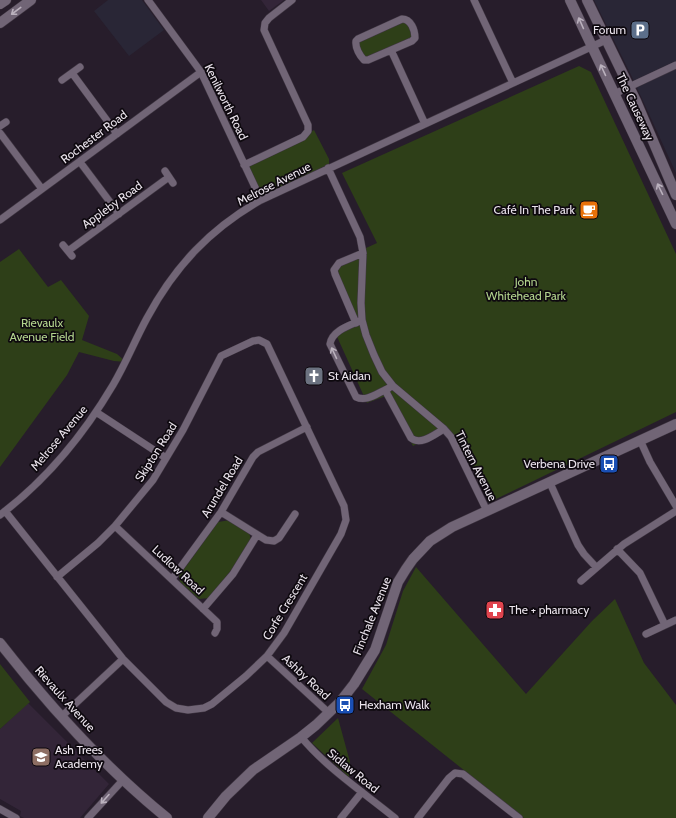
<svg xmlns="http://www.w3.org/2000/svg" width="676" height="818" font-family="Cabin,sans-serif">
	<rect width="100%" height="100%" fill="#271d2b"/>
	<path fill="#292636" d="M108,0H142L164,30L129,56L94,11Z
		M594,0H676V173L632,77Z"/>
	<path fill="#332538" d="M261,0H284L269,11Z
		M28,703L109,784L80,818H24L20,816L21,811L0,799V729Z"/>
	<path fill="#2e3f18" d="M407,19L413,39L364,60L356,41Z
		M579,66L591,72L676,254V412L494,500L448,430L444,429L413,446L386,396L367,403L334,330L352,320L331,267L355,253L377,243L342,173Z
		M314,130L329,159V164L263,197L247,166Z
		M19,249L48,287L61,280L89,316L82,340L117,354L126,362L114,361L79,352L67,375L0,467V262Z
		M230,520L249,532L251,540L232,569L209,598L199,599L180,582L179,576L218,522Z
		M416,567L526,694L592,621L615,599L644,663L676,705V818H524L362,689L386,645L403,591Z
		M0,664L30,702L0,729Z
		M338,718L350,762L349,777L312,743Z"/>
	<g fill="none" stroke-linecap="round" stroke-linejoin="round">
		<g stroke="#403743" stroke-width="8">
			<path id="street" d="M148,0L201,72L261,200
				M474,0L513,83
				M402,19C411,19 415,30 415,38L412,41L368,60H364C360,56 355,48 356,41L358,39Z
				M391,50L425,124
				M72,73L117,134
				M62,80L80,67
				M614,94L676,65
				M0,126L6,122
				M0,133L42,189
				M80,162L119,214
				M244,165L303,137L308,131V125L264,30L265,23L269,18L292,0
				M328,168L360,237L363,253L361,303L362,320L366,335L374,355L382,372L393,386L444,429L451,437L487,511
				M165,171L173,183
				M0,220L201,72
				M63,245L72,256
				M68,251L169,177
				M362,320C351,325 332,330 330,344L356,397C366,402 376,394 385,390
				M356,323L335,274L334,270L339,263L363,253
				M389,388L385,390L411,438C421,446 435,434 444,429
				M96,412L166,458
				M640,440L650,462L676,506
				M550,483L578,545L584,554L596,567
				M5,511L123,659L166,702L176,708L188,710L204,708L212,704L246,676L267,656L284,633L341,534L346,520L344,506L267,344L259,340L253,341L221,356L183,430L153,480L115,526L98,543L57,577
				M221,512L266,540L274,541L279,538L295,514
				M0,515C45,481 84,434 113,385C126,363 135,340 147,318C175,266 210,229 261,200L606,40
				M115,526L217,622V629L215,633
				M617,549L640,573L665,625
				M172,579L221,512L253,457L258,452L307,427
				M581,581L624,544L676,511
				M203,609L233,574L257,535
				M646,634L676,620
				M267,656L329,713
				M61,717L123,659
				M301,737C328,769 363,792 395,818
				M0,809L16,818
				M88,818L123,780
				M341,818L362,792
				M418,818L449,778L455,773L463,774L519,818"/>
		</g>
		<g stroke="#403743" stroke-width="11">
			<path id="secondary" d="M570,0L676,224
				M587,0L636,101L676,195
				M0,4L6,0
				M0,23L31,0
				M0,643C50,707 104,767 167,818
				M208,818L226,796L253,770L301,737L316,725L340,702L354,684L375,650L398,582L406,569L413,559L430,541L452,527L676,424"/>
		</g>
		<use href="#street" stroke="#716576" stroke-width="7"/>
		<use href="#secondary" stroke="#716576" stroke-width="10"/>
	</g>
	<defs><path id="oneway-shaft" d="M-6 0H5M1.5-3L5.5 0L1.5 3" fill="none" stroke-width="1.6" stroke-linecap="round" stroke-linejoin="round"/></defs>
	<g stroke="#bab1bd">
		<use href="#oneway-shaft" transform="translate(16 11) rotate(143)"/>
		<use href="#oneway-shaft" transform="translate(581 23) rotate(-114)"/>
		<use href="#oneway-shaft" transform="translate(603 70) rotate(-115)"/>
		<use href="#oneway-shaft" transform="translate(660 189) rotate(-116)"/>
		<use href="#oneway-shaft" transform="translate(334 353) rotate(-115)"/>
		<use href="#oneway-shaft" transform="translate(105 799) rotate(132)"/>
	</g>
	<defs>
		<g id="parking-square" transform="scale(1)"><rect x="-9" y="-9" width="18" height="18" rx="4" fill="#5c6f8a" stroke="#0e090f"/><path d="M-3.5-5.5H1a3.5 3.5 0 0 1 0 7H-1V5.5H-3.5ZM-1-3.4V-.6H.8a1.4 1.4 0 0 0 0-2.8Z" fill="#fff"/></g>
		<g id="cafe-square" transform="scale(1)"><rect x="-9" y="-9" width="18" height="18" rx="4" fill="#e8710a" stroke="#0e090f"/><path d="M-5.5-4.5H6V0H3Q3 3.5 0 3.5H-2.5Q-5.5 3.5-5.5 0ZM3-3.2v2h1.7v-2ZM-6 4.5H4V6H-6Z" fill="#fff"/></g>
		<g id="church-square" transform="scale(1)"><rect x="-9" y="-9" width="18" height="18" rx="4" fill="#6b7280" stroke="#0e090f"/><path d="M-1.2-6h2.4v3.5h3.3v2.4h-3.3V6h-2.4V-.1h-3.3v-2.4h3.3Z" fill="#fff"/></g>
		<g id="bus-square" transform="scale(1)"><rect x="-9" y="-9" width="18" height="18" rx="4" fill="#1a4fb4" stroke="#0e090f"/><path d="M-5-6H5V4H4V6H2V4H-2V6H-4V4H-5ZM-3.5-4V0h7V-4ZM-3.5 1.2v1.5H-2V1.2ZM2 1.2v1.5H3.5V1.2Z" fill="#fff"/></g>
		<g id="pharmacy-square" transform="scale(1)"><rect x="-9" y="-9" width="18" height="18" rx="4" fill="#e0444e" stroke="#0e090f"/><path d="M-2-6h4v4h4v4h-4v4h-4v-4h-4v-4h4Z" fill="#fff"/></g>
		<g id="school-square" transform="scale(1)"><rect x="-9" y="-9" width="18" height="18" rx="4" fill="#8d6e63" stroke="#0e090f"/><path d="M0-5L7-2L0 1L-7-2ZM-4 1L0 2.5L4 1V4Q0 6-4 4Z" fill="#fff"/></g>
	</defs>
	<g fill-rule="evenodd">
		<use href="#parking-square" x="640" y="30"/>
		<use href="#cafe-square" x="589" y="210"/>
		<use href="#church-square" x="314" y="376"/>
		<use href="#bus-square" x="609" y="464"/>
		<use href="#pharmacy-square" x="495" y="610"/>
		<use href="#bus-square" x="345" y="705"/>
		<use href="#school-square" x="41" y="757"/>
	</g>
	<g text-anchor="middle" stroke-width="3.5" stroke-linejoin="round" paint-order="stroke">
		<g font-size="12" fill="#eae3ec" stroke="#0e090f" text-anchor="start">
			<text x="626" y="34" text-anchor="end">Forum</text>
			<text x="575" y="214" text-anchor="end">Café In The Park</text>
			<text x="328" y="380">St Aidan</text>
			<text x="595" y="468" text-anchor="end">Verbena Drive</text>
			<text x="509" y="614">The + pharmacy</text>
			<text x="359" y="709">Hexham Walk</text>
			<text x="55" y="754">Ash Trees<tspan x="55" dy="14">Academy</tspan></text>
		</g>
		<g font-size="12" fill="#eae3ec" stroke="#0e090f">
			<text transform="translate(226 102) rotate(64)" y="4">Kenilworth Road</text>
			<text transform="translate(635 107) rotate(65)" y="4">The Causeway</text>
			<text transform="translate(94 137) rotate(-37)" y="4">Rochester Road</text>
			<text transform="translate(274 184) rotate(-27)" y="4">Melrose Avenue</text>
			<text transform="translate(112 205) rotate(-36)" y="4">Appleby Road</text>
			<text transform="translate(59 438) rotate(-50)" y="4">Melrose Avenue</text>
			<text transform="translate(156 452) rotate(-58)" y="4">Skipton Road</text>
			<text transform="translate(476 466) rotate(63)" y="4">Tintern Avenue</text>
			<text transform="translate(222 487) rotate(-59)" y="4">Arundel Road</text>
			<text transform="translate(178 570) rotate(43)" y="4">Ludlow Road</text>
			<text transform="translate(285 607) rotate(-59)" y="4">Corfe Crescent</text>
			<text transform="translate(372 616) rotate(-68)" y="4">Finchale Avenue</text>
			<text transform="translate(306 677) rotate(43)" y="4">Ashby Road</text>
			<text transform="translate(65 699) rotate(48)" y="4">Rievaulx Avenue</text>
			<text transform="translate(353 771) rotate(39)" y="4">Sidlaw Road</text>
		</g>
		<g font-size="12" fill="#b2d38d" stroke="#0e090f">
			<text x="526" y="286">John<tspan x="526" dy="14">Whitehead Park</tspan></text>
			<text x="42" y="327">Rievaulx<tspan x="42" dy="14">Avenue Field</tspan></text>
		</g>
	</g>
</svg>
